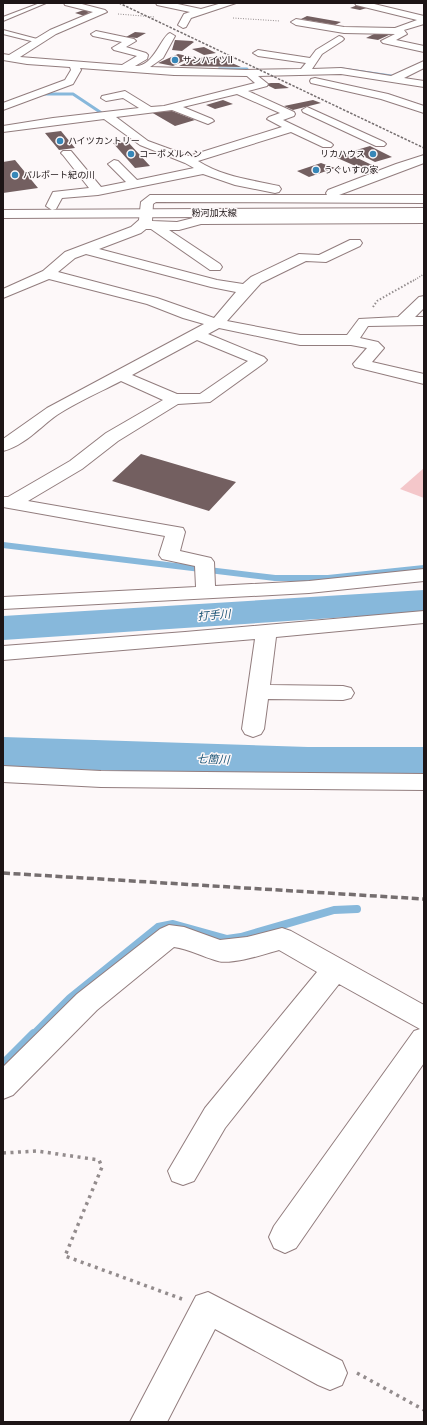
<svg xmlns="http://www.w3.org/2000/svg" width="427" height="1425" font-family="Rubik,'Noto Sans JP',sans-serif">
	<rect width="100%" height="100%" fill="#fdf8f9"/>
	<path fill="#f4c7ca" d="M424,468V498L400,489Z"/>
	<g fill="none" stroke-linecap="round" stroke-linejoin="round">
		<path stroke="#87b8db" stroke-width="3" d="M219,69H247
			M342,69L391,76
			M40,94H73L103,114"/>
		<path stroke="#87b8db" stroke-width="6" d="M3,545L275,578H328L424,568"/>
		<path stroke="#87b8db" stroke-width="8" d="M33,1035L70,998L158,927L173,924L227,939L241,937L334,910L357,909"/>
		<path stroke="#87b8db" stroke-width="10" d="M3,1065L34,1034"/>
		<path fill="#87b8db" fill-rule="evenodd" d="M424,590V612L3,640V616Z
			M3,737L308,747H424V777H308L3,767Z"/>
	</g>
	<path fill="#735f60" d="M360,4L370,7L360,10L350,8Z
		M87,9L91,10L87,12L94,14L88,17L75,13Z
		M307,16L341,22L335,25L301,19Z
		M135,32L146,33L137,38L126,37Z
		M378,32L391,34L378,40L366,38Z
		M175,40L192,41L194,42L182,51L172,50Z
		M204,47L216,53L204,55L192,49Z
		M178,54L192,57L173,66L158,63Z
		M218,57L241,67L179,66L196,58Z
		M271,83H279L289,88L275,89L265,84Z
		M223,100L233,104L215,109L206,105Z
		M313,100L321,103L293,110L284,106Z
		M172,111L195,120L175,126L151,112Z
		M61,131L75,148L59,150L45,133Z
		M128,142L150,166L135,168L113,143Z
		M370,146L392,157L375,162L353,151Z
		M347,153L372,165L360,168L335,157Z
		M15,160L38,188L3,193V162Z
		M321,163L335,168L309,177L297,171Z
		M141,454L236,482L209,511L112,481Z"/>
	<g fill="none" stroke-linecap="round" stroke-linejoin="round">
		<g stroke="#927d7e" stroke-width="2">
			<path id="service" d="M40,3H46L3,21V17Z
				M3,30L41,40L42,41L39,43L3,34Z"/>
		</g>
		<g stroke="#927d7e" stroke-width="2">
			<path id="minor" d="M64,3H78L105,10L107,12L56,34L20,57L122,65L137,56L114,50L112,48L122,42L93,36L91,34L96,31L134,39L136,41L126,47L146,53L148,55L147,59L135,66C154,67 162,35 170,33L175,36L163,58L150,67L246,70L301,69L306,63L258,56L253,53L258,50L310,58L316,50L339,36L342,37L344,39L342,41L322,54L312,69L341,68L391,76L424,61V68L404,78L424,81V87L341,74L258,76L268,84L267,86L248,91L294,112L295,114L294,116L283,120L331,143L333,145L331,147H323L291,132L198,161C223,177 252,180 279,186L281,189L279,192L275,193L235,185L203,174L98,195L62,198L56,209L52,210L46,206L53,192L89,188L63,155L61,153L63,151H71L101,187L126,182L108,164L114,160L118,161L137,180L194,168L185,163L140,145L104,119L3,132V126L53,118L139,108L123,98L106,101L101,98L102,96L125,91L151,107L164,106L255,83L247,76L174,75L80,68L81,70L73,84L3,110V103L65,80L71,70L70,67L27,64L3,60V54L9,55L50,30L93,12L65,5ZM237,94L280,113L269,117L267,119L282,127L189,156L148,141L116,117L172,110L208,124L214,121L212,119L183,107Z
				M156,3H173L201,9L222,3H236L191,18L186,27L183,28L178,25L184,14L190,12L157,5Z
				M355,3H370L424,16V24L404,30L407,34L396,40L424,46V52L383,43L381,41L395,34L344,33L296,25L291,22L296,19L344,27L395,28L417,20L356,5Z
				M315,78L388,94L424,106V113L381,99L311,83L310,81L311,79Z
				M307,107L384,142L386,144L384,146H376L303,112L302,110Z
				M424,155V163L339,195H424V203L156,202L153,204L152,221L177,222L201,216L424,215V223L201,224L179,230H169L220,264L222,267L220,270H210L151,229H146L141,233L99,249L217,280L243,284L251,277L299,254L319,255L350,240H360L362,243L360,246L326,262L306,261L261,283L227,321L300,335H347L359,319L398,317L419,297L424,296V308L415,317H424V325L368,326L360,338L378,342L384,348L372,362L424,374V384L355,367L353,364L367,348L351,345H300L219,328L208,334L264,357L267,360L264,363L210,402L178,404L118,441L82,469L28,501L183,528L185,532L180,551L211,558L214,562L215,586L309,581L424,569V581L309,593L3,609V597L196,587L195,566L162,559L159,555L165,536L3,507V497H8L70,461L106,433L163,400L121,381C100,392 77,402 57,415C40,427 24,446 3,451V439L47,408L204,324L183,318L147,304L49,279L3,298V289L43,271L65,252L131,227L139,220L141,202L150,195H327L326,193L328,190L396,164ZM86,254L211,287L236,292L214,318L157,298L58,272L75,258ZM197,340L248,361L200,394H177L132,375Z
				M424,611V623L276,637L270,685L343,686L351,688L354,693L351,698L343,700L268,699L264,729L261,734L253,737L245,734L242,729L255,639L3,660V646L185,632Z
				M3,766L101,771L424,774V790L101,787L3,782Z
				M169,925L184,927L220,940L247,937L282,928L291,931L424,1005V1063L296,1248L285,1253L274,1248L269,1237L274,1226L414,1031L420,1029L339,984L225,1128L194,1181L183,1185L172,1181L168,1171L205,1108L317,972L279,950C265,954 232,965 218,961C203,957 189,949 174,947L97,1010L13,1095L3,1099V1067L77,994L160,929Z
				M208,1292L342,1361L347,1373L342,1385L330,1390L318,1385L215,1329L167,1422H130L196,1296Z"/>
		</g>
		<g stroke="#927d7e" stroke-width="2">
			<path id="primary" d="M424,208V216L3,218V210Z"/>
		</g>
		<path stroke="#938c8d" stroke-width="1" stroke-dasharray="1 1.5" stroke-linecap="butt" d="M118,14L155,17
			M233,18L280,21"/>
		<path stroke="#938c8d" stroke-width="1.5" stroke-dasharray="1 1.5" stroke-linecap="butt" d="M413,281L424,274"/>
		<path stroke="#938c8d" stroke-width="2" stroke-dasharray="1.5 2" stroke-linecap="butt" d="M373,307L377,301L414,280"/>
		<path stroke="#938c8d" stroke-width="3.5" stroke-dasharray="3 4.5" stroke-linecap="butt" d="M3,1153L37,1151L99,1160L102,1167L65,1256L182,1299
			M357,1373L424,1410"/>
		<use href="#service" fill="#fff" fill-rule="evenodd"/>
		<use href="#minor" fill="#fff" fill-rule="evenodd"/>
		<use href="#primary" fill="#fff" fill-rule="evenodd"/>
		<path stroke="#756e6f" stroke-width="1.5" stroke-dasharray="2.5 1.5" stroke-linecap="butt" d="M119,3L424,148"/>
		<path stroke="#756e6f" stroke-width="3.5" stroke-dasharray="7 3.5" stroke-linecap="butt" d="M3,873L424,899"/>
	</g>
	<g fill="#3787b8" stroke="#fdf8f9" stroke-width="1.5">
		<circle cx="175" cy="60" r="4"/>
		<circle cx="60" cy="141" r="4"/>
		<circle cx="131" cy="154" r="4"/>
		<circle cx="373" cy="154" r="4"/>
		<circle cx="316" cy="170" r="4"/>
		<circle cx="15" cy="175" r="4"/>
	</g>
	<g text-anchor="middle" stroke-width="3" stroke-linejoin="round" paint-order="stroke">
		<g font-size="9" fill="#1d1516" stroke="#fdf8f9" text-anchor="start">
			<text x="183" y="63">サンハイツII</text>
			<text x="68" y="144">ハイツカントリー</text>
			<text x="139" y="157">コーポメルヘン</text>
			<text x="365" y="157" text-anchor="end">リカハウス</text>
			<text x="324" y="173">うぐいすの家</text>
			<text x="23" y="178">パルポート紀の川</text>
		</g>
		<g font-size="9" fill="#1d1516" stroke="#fdf8f9">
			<text x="214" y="216">粉河加太線</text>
		</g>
		<g font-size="11" font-style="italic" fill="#1b5476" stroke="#fdf8f9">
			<text transform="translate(214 615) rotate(-4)" y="4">打手川</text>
			<text transform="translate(213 759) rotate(2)" y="4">七箇川</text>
		</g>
	</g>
	<rect width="427" height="1425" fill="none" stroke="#1d1516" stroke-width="8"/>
</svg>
